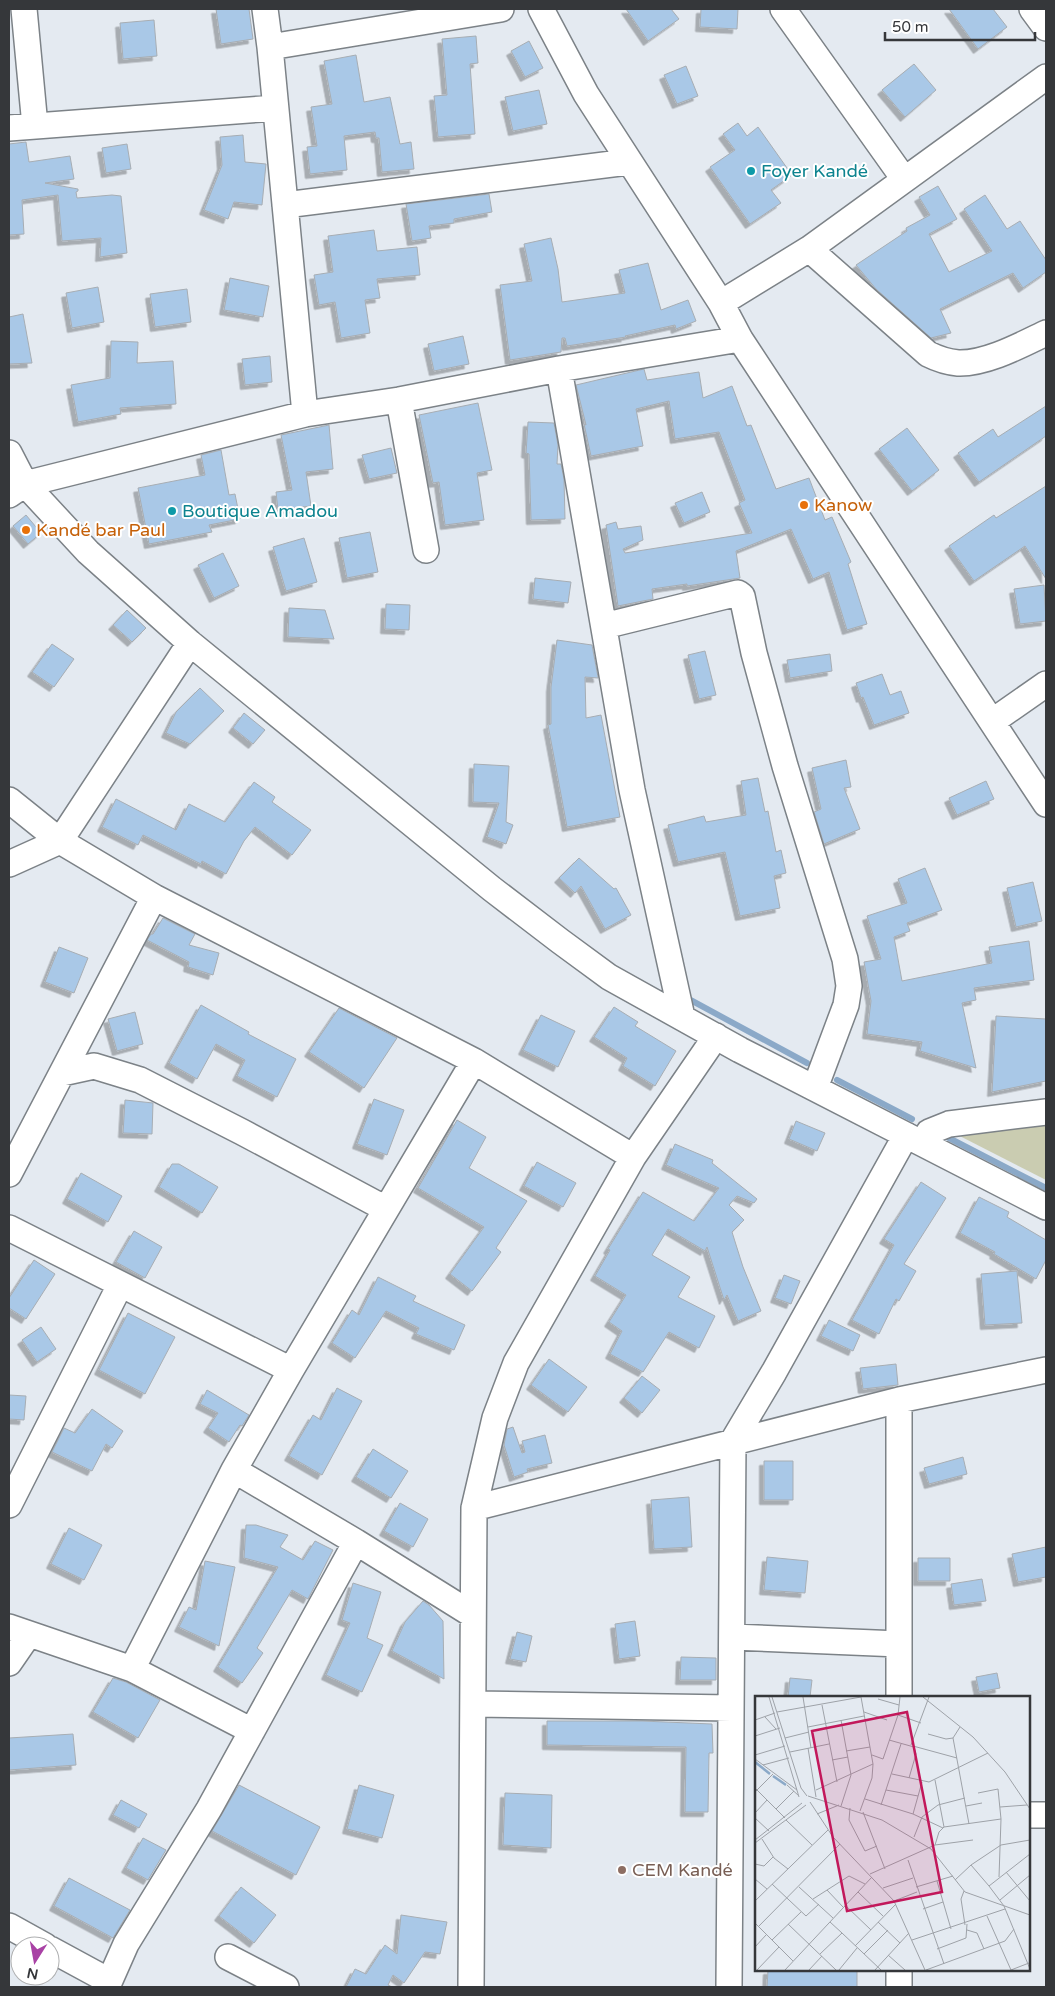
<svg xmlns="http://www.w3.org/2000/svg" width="1055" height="1996" font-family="'Varela Round',sans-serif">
	<defs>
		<filter id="shadow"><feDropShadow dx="-4.5" dy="4.5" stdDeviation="0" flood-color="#0004"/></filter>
	</defs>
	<rect width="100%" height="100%" fill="#e4eaf1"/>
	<path fill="#caccb1" d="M1046,1108V1180L948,1130Z"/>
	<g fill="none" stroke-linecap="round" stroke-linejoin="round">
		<path stroke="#8ba9c8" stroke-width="6" d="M685,997L807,1063
			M837,1080L912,1119
			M947,1137L1046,1188"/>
	</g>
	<path fill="#a9c8e7" stroke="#a7adb3" filter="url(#shadow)" d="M216,9H249L253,39L221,44Z
		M626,9H671L679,19L648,41Z
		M701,9H738L737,29L700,27Z
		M949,9H993L1007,27L978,49Z
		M154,20L157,56L123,59L120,23Z
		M476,36L478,63L470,64L475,134L438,137L434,96L447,95L442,39Z
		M529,41L543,68L525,77L511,51Z
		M356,55L364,102L390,97L400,144L411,142L414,169L382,172L379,138H376L375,132L344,136L347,170L310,174L307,147L317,146L311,107L332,104L324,61Z
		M914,64L936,90L905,117L882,90Z
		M686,66L698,96L677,104L664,75Z
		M539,90L547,124L513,131L505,97Z
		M738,123L747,136L758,127L792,175L771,190L781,203L750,224L710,167L735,150L723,134Z
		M243,135L245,162L266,164L262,205L234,202L228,219L204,210L222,165L220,137Z
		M26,142L29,162L70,156L74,179L45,183L78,189V191L76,192L77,198L112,195L121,196L127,253L100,257L101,238L62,241L58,195L22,200L24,234L9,235V144Z
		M127,144L131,169L106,173L102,148Z
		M938,186L957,219L929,234L949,272L992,251L964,209L985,195L1007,229L1020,221L1046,260V272L1023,288L1013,273L940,309L951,333L931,338L876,289L856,265L907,231L906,228L930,215L919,197Z
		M489,194L492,212L454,219V223L429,226L431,238L412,241L406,204Z
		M374,230L377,251L417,247L420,275L377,279L380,298L365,300L370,333L341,338L335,302L319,305L314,275L333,272L328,236Z
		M551,238L558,269L562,302L625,293L619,270L648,263L661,310L688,300L696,321L676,329L675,325L625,336L626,337L567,346L565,338H562L561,352L510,360L500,285L532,281L524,244Z
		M230,278L269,286L263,317L224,310Z
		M98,287L104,322L72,328L66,293Z
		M187,289L191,322L155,327L150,294Z
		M23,314L32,363L9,364V317Z
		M463,336L469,364L434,371L428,344Z
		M111,341L138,342L137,363L173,361L176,404L120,408L121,414L78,422L71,385L110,378Z
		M270,356L272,382L245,385L242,359Z
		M644,369L647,380L699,372L703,398L732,386L747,426L751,425L776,489L809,478L825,520L832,517L851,562L848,564L867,624L847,630L829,572L813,579L791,529L736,551L740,578L687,586V584L652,589L653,599L618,606L606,525L616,522L618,529L641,526L643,540L623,549L625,553L752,533L739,503L745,500L719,432L675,439L669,401L636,409L643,446L591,456L584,424L586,425L576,385Z
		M478,403L492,470L477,473L484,520L445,525L439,482L433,483L419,415Z
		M1046,406V436L979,482L958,453L993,429L998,437Z
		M528,422L554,423L558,445L557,464H561L564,479L565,519L531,520L529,454L526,453Z
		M329,425L333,469L306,472L311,506L278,510L276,492L292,490L281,435Z
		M907,428L939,470L912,491L879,449Z
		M391,448L397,473L369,479L362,455Z
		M221,450L229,495L235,494L240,519L209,525L212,532L149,544L138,488L205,475L201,455Z
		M1046,486V579L1025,546L974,581L949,546L994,515L996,518Z
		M702,492L710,512L684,523L675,503Z
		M26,515L41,533L28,544L13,526Z
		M370,532L378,572L347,578L339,538Z
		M304,538L317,582L286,591L273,547Z
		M223,553L239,586L214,598L198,565Z
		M535,578L571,582L568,603L533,599Z
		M1044,585L1046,621L1020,624L1014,589Z
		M386,604L410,605L409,630L385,629Z
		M289,608L325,610L334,639L288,637Z
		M127,610L146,628L132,642L113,625Z
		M557,640L592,645L598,677V678L585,677L586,718L601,715L620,817L567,827L548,725L551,724V687Z
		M52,644L74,659L54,687L32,672Z
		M705,651L716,695L699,699L688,655Z
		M830,654L832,671L790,678L787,660Z
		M882,674L890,695L901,691L909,713L874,725L863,697L861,698L856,683Z
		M200,688L224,711L190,744L166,733L176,712Z
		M244,713L265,730L253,744L233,728Z
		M846,760L851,787L844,788L860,829L824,844L814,812L821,809L812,768Z
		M474,764L509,766L506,822L513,825L506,844L487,837L499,803L473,802Z
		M758,778L765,812L768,811L776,852L781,850L786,873L774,876L780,908L740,916L725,852L678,862L668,825L704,816L706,822L746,815L741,781Z
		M986,781L994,799L957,815L949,798Z
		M254,782L275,797L272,802L311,830L292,855L255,827L244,841L226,874L202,861L201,864L143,835L138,845L102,827L116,799L176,830L189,804L225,822Z
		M579,858L614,889L616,888L631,915L605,929L581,886L575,893L559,878Z
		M925,868L942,910L907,923L910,931L894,937L902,981L992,963L989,947L1029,941L1034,980L974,988L976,1000L962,1003L976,1068L920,1051L922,1042L867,1034L871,1001L864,962L881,959L867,916L907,903L898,879Z
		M1033,882L1042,921L1016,927L1007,888Z
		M163,918L195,934L189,945L219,953L213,975L188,967L189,962L147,940L151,934H153Z
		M59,947L88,958L74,993L45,982Z
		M201,1005L249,1032L248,1034L296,1059L277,1097L237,1076L245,1060L216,1044L197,1079L169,1063Z
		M614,1007L638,1022L635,1026L676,1051L655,1086L623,1066L627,1058L594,1037Z
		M339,1008L397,1038L364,1088L309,1052Z
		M135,1012L143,1044L117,1051L108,1019Z
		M541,1015L575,1031L558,1067L523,1050Z
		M996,1016L1046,1019V1081L992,1092Z
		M374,1099L404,1110L387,1155L357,1144Z
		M125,1100L153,1103L152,1134L123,1133Z
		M457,1120L486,1137L469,1168L527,1201L496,1248L501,1252L472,1291L450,1274L484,1227L418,1188Z
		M796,1121L825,1133L817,1151L789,1139Z
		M675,1144L713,1160L712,1163L757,1199L754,1203L737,1196L729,1205L744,1220L732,1232L743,1267L761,1311L738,1321L727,1295L724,1300L707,1247L705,1251L668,1229L652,1255L690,1277L678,1297L715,1316L699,1348L669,1332L643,1372L610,1354L622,1331L609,1322L626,1295L595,1276L610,1250L608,1249L643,1192L694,1221L719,1188L666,1165Z
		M537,1162L576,1183L563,1207L524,1186Z
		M172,1164H179L218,1187L202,1213L159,1187Z
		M81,1173L122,1196L108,1222L67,1199Z
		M921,1182L946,1198L904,1264L916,1271L899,1301L896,1299L879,1334L852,1320L894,1245L884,1239Z
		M979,1197L1009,1212L1007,1217L1046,1240V1260L1036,1279L994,1254L995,1252L960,1233Z
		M134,1231L162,1247L145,1278L116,1262Z
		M34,1260L55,1274L26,1319L9,1308V1298Z
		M1017,1271L1022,1323L985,1325L981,1274Z
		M784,1275L800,1281L791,1304L775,1298Z
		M378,1277L416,1296L413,1301L465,1325L454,1350L416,1334L419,1328L386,1311L355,1358L332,1343L352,1310L359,1315Z
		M128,1313L175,1337L145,1394L99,1370Z
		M829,1320L860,1335L853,1351L821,1336Z
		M41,1327L56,1349L37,1362L22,1340Z
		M549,1359L587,1387L568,1412L531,1385Z
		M896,1364L898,1385L863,1389L860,1368Z
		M642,1376L660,1390L642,1413L624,1398Z
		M337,1388L362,1401L322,1475L289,1456L313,1415L321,1420Z
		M207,1390L249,1415L242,1426L240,1425L229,1442L208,1428L218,1413L200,1404Z
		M9,1395L26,1396L24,1420L9,1419Z
		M92,1409L123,1431L112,1448L106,1444L92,1471L52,1452L64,1428L75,1433Z
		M513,1427L522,1453L525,1452L522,1441L545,1435L552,1463L527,1469L528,1472L514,1477L504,1445L507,1429Z
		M373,1449L408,1471L391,1498L356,1477Z
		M963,1457L967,1474L929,1484L924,1468Z
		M764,1461H793V1500H764Z
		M689,1497L692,1547L654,1549L651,1500Z
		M400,1503L428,1519L413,1547L384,1531Z
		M246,1525H256L288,1535L280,1547L303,1560L315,1541L333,1550L308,1599L292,1590L257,1648L263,1653L242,1683L218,1667L278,1567L244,1558Z
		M69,1528L102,1545L84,1580L51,1564Z
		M1046,1547V1577L1018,1582L1012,1554Z
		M767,1557L808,1561L805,1593L764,1590Z
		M918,1558H950V1581H918Z
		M205,1561L235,1567L219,1646L179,1627L189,1607L196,1610Z
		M982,1579L986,1601L954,1605L951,1584Z
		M353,1583L381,1592L367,1638L383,1645L362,1692L326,1675L350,1623L342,1620Z
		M423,1601L429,1605L443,1621L444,1679L392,1651L405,1622Z
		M635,1621L640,1656L619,1659L615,1624Z
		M517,1632L532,1636L526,1662L510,1659Z
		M681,1657L716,1658V1680H680Z
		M997,1673L1000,1688L979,1692L976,1677Z
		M113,1678L126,1682L160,1700L138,1738L93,1712Z
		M790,1678L812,1680L810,1697H788Z
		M547,1721H642L712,1724L713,1753H709L708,1812H685L686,1747L547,1745Z
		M73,1734L76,1765L9,1770V1738Z
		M239,1785L320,1827L296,1875L212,1831Z
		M359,1785L394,1795L382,1838L347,1829Z
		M505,1793L552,1795L551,1848L503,1845Z
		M121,1800L147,1814L139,1828L113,1815Z
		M143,1838L166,1850L148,1880L126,1868Z
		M69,1878L130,1910L113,1938L54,1906Z
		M241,1887L276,1915L254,1943L219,1916Z
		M401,1915L447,1922L440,1954L425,1952L404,1983L393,1975L388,1985L392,1987H346L355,1969L366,1974L385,1945L397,1954Z
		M768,1970H857V1987H767Z"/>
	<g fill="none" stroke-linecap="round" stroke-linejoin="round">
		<g stroke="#7c8287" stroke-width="28">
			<path id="minor" d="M24,9L35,126
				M265,9L270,47L305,414
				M541,9L586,94L721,303L740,339L1046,804
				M783,9L904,179
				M1032,9L1046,28
				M270,47L501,9
				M9,128L275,108
				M285,205L628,162
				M809,249L928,354C938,359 947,362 958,363C986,364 1021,345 1046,333
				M721,303L809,249L1046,77
				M559,369L632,790L682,1017
				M399,400L426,550
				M9,453L25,484L88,552L190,643L492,889L560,941L609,977L740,1050L1046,1207
				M9,495L25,484L305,414L399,400L559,369L740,339
				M604,626L738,593L742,596L754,653L785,766L845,959L849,986L846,1005L815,1088
				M993,721L1046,684
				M9,800L60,841L154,897
				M9,864L60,841L190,643
				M62,1073L94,1066L140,1080L242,1132L386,1209
				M923,1143L929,1132L949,1124L1046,1112
				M9,1174L154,897L474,1061L633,1157
				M9,1228L291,1370
				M234,1470L356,1542
				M9,1505L120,1285
				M474,1508L899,1400L1046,1370
				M9,1627L132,1669L252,1731
				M732,1637L899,1644
				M9,1663L29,1634
				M132,1669L234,1470L291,1370L474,1061
				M899,1697V1400
				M473,1704L731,1708
				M1029,1815H1046
				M9,1926L45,1946
				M50,1949L109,1981
				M228,1957L286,1987
				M107,1987L126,1944L209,1809L356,1542L473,1615
				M471,1987L474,1508L495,1418L516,1363L633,1157L716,1036
				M729,1987L733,1441L774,1372L906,1135
				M899,1987V1970"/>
		</g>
		<use href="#minor" stroke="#fff" stroke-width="25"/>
	</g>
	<g fill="#0f9aa8" stroke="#fff" stroke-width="2">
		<circle cx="751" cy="171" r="5"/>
		<circle cx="172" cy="511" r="5"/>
	</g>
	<g fill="#e8710a" stroke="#fff" stroke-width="2">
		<circle cx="804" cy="505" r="5"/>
		<circle cx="26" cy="530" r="5"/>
	</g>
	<circle fill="#8d6e63" stroke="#fff" stroke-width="2" cx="622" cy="1870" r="5"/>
	<g text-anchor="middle" stroke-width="4" stroke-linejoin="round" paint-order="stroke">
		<g font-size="18" fill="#0d838f" stroke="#fff" text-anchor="start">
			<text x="761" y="177">Foyer Kandé</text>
			<text x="182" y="517">Boutique Amadou</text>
		</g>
		<g font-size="18" fill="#c56008" stroke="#fff" text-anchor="start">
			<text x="814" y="511">Kanow</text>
			<text x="36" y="536">Kandé bar Paul</text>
		</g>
		<g font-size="18" fill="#785e54" stroke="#fff" text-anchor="start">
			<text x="632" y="1876">CEM Kandé</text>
		</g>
	</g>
	<g transform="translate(755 1696)">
		<rect width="275" height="275" fill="#e4eaf1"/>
		<path fill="none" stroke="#8ba9c8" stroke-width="2.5" d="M0,66L15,78M18,80L31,89"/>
		<path fill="none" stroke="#9ea2a8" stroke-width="1" d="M14,1L44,101M17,1L46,92L52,100M48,1L56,52M168,1L218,41L250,76L275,113M123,3L144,9M67,9L82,86M22,16L106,1L118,68L117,82L105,115M109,16L132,24M143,19L166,27M10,21L21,33M0,24L20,17M53,31L109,20M205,31L198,42L214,128M173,38L191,43L198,42M0,40L25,32M30,42L54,36M134,44L159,51L161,58L154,82M156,49L174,1M158,50L202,62M53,52L61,101M91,55L115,51M35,56L74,48M0,59L30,50M117,59L128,63L143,19L145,1M0,63L42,94M77,64L93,61M8,69L34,62M137,78L174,86L233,57M180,84L189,131M32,89L44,100M0,92L30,122M61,94L118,68M131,94L163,100M0,96L18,78M223,97L243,93L246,123L244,181M53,100L127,124L176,153L210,196L275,219M110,103L158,118L167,86M55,106L78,141L139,205L170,274M126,109L146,48M86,110L96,79L86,24M211,110L227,107M245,111L272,109M95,112L94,124L110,155L122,150M21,113L39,95M108,116L130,173M0,117L12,104M62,118L84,109M158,118L188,132M0,122L14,135M31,124L57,149M159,141L167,121L183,109L210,102M7,143L19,162L33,173M0,144L47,107M0,147L51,109M180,149L184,136L189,131L246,123M275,158L234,190L249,210L275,273M153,164L189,268M0,168L9,170L18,161M216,169L246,149L275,144M251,176L275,205M115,178L180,149L218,144M0,183L12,193M200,184L216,169L234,190M182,185L196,233M17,188L51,220L64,208M44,191L78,222M161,191L198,180M128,192L158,182M72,194L88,211M209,195L206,203L210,229M103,196L128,220M58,203L94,180L110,188M245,204L275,179M0,205L73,134M139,205L162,196M90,209L116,234M168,213L188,206M232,220L256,274M75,226L87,237M123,226L145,247M0,227L38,265M33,228L81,274M3,231L85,148M212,234L222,237L229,253M17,244L46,216M157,244L250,213M100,250L141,208M0,251L11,239M182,253L211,242L212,228M65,258L87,237L126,274M109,258L133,234M133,259L150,274M2,274L24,251M30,274L117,181M54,274L67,260M84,274L102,252M120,274L154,237M171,274L250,245L259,233M256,274L274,267"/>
		<path fill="#c2185b" fill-opacity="0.15" stroke="#c2185b" stroke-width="2.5" d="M152,16L187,196L92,215L57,35Z"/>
		<rect width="275" height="275" fill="none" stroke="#35373a" stroke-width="2.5"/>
	</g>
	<rect width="1055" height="1996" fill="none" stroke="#35373a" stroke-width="20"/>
	<g transform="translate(35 1961) rotate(191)"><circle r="24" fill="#ffffff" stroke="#aeafb0"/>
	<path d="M0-4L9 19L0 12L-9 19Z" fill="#a942a5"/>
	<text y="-8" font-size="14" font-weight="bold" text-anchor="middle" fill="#35373a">N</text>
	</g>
	<path d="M885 32v8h150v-8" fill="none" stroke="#35373a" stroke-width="2.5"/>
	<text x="892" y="32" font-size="15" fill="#35373a" stroke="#ffffff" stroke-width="4" paint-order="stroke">50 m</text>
</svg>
